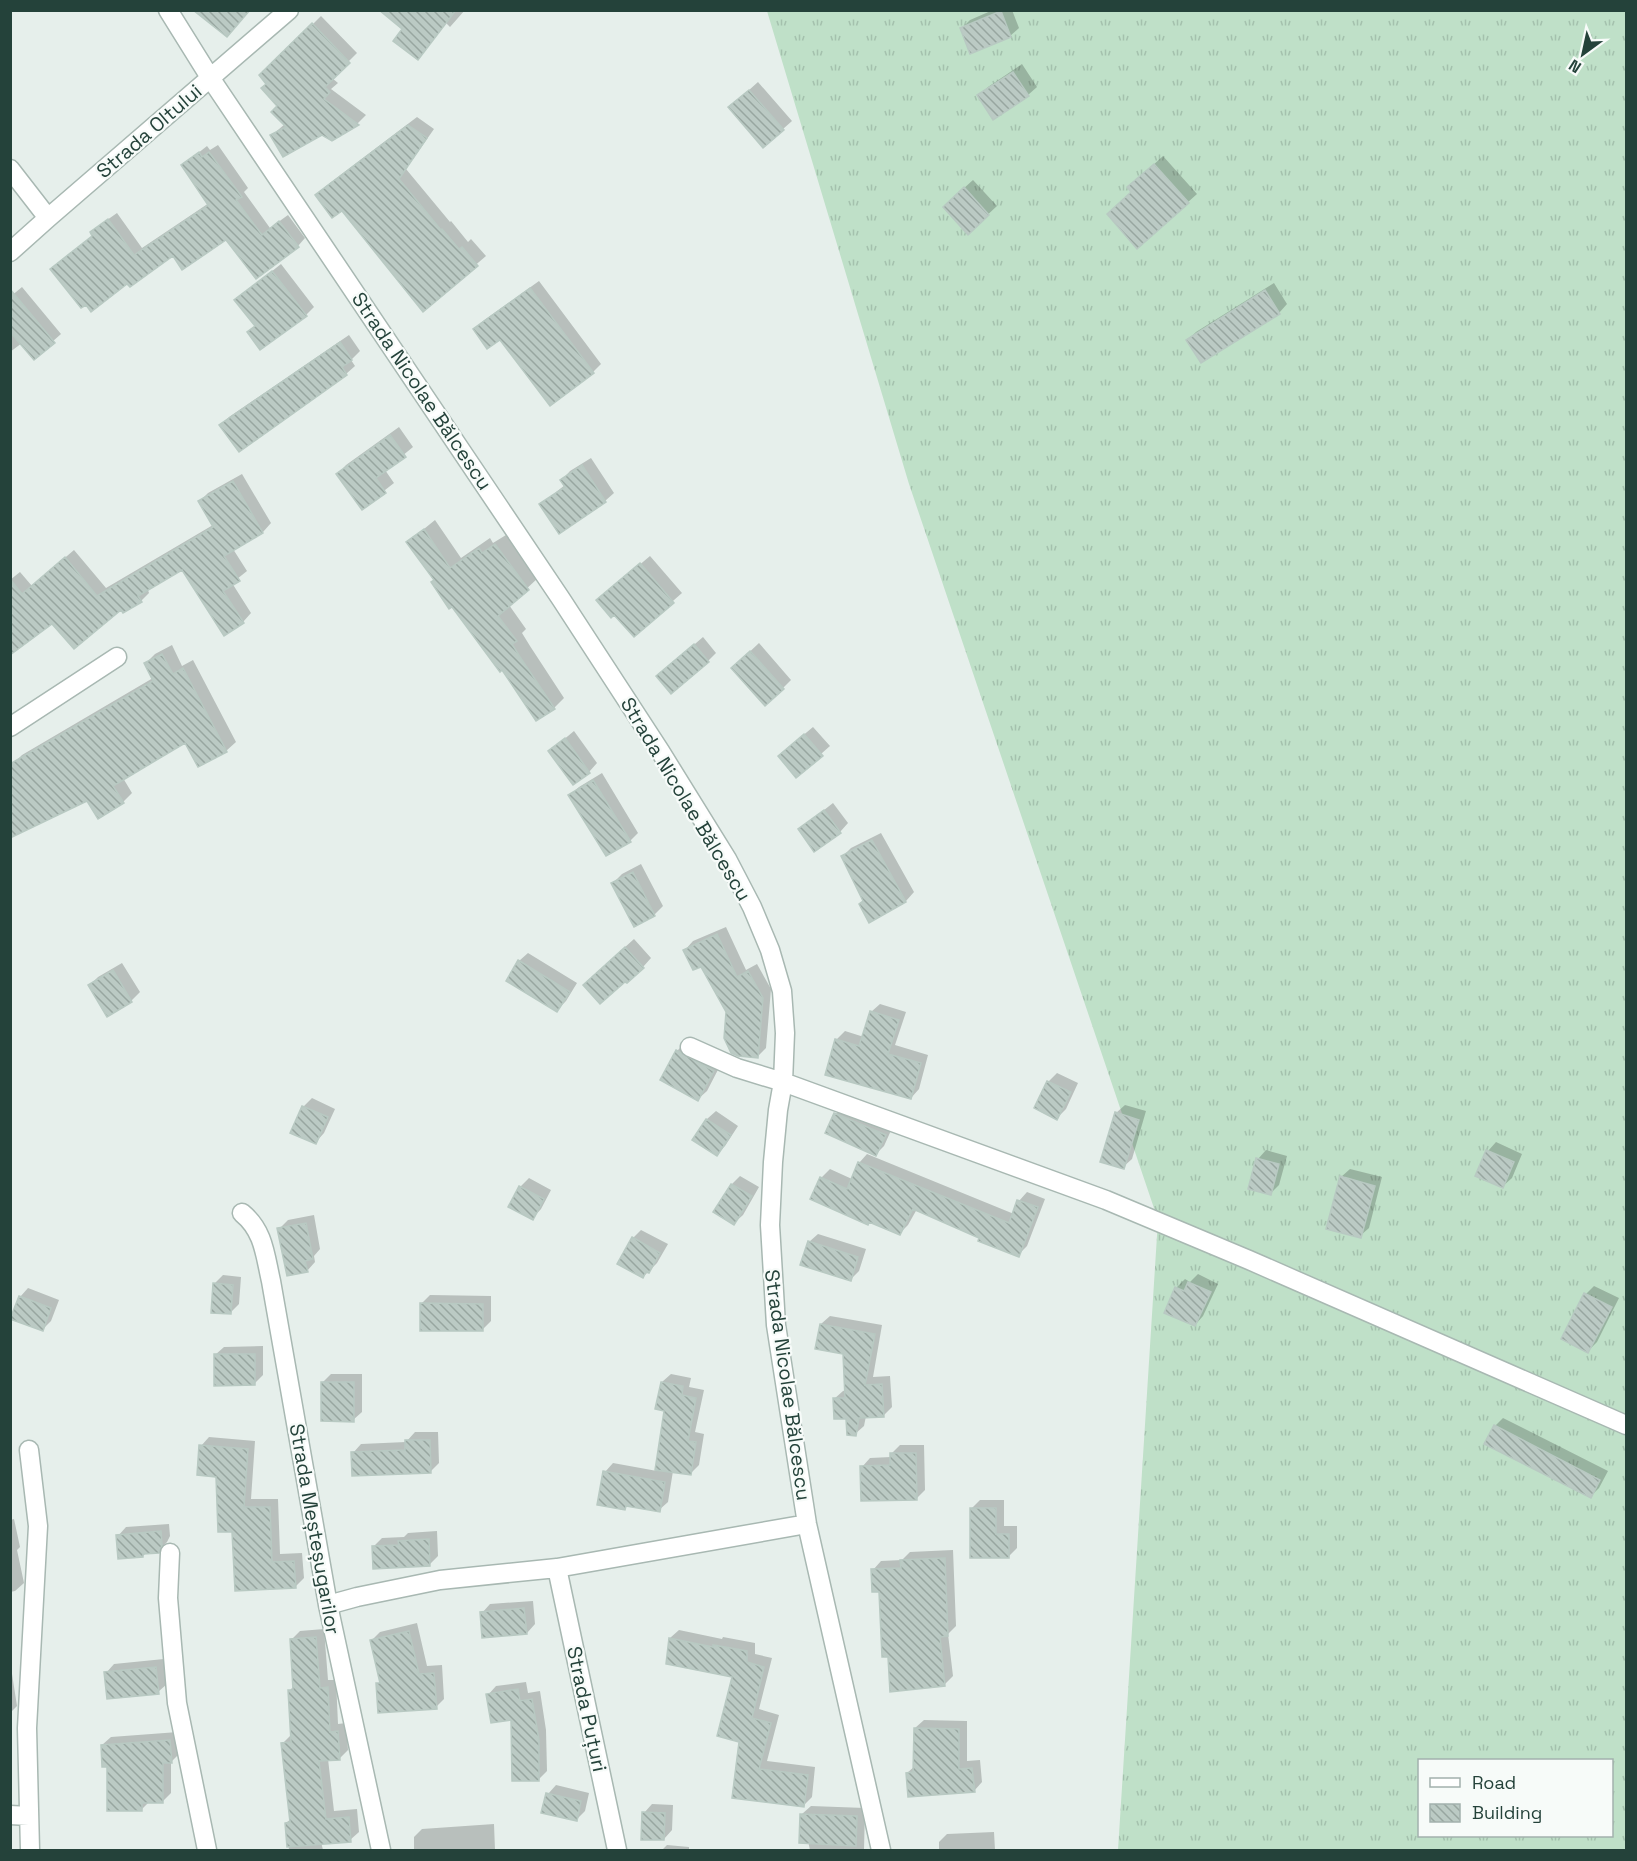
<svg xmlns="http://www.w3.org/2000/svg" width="1637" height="1861" font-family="'Space Grotesk',sans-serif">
	<defs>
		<pattern id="grass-tufts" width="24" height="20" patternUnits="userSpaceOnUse" patternTransform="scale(1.5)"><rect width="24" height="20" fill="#bfe0c8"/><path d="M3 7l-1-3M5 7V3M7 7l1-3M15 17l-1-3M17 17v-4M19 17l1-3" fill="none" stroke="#a4c1ad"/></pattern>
		<pattern id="building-back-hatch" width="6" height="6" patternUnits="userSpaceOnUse" patternTransform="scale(1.5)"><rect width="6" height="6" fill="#bbcac4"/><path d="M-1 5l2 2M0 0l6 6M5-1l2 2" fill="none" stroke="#98a6a0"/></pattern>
	</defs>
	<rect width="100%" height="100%" fill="#e6efeb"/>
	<path fill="url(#grass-tufts)" fill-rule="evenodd" d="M767,11H1626V1850H1118L1158,1220L909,484ZM1420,1760H1612V1836H1420Z"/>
	<path fill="#0003" d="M388,10H465L450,27L446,23L426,49Z
		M993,10H1012L1019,28L1010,36L962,28L970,20Z
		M321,16L357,53L332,78L338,83L331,89L366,115L358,123L332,140L323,133L272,135L285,124L268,84L261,76Z
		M1022,64L1037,87L1028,95L993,118L979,95L988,87Z
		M758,82L792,121L783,129L739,99Z
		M417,117L434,129L406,169L450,222L451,221L468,242L471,239L486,256L423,310L342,209L317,195L326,186Z
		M218,145L248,188L244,192L270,228L288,215L305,238L298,246L226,238L174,254L127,282L60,261L94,235L100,225L117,213L142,248L209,203L183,165L207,146L210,150Z
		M1163,156L1197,194L1138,247L1133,191L1138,179Z
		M973,180L997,206L968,233L953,198Z
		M281,264L314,307L306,315L249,332L256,325L236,300Z
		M539,281L601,364L593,372L475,329L483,321Z
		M1274,283L1287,304L1279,313L1188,340L1196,332Z
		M22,287L61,334L34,358L22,343L10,352V297Z
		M349,335L360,351L351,360L355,366L346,374L221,425L229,417Z
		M399,427L413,447L385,470L394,483L362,508L338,474L346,465Z
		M591,458L614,493L605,501L541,504L565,485L562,480L570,471Z
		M242,474L271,523L263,532L233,549L247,571L232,583L251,613L243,622L183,568L148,590L149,593L141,601L121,608L53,622L10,653V580L20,572L32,586L74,550L106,588L213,525L200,501L208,493Z
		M435,520L461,558L490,538L493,543L506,535L538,578L509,605L526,629L522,633L530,646L564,698L554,708L502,668L408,542Z
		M650,556L682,593L634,635L614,613L598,600Z
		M703,637L716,653L708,661L658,676Z
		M759,643L791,680L783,688L742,659Z
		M172,645L182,666L193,660L236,742L226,751L186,741L123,778L132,793L123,802L88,799L13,764L22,755L153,678L146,663L155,654Z
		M813,727L830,746L796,776L788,748Z
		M574,731L597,763L589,772L550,751Z
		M602,773L638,833L630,841L570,795L579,787Z
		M833,803L848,823L840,832L800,829Z
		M881,833L914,892L906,901L869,921L865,900L843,856L851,848Z
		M641,864L663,906L654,915L634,925L613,883L622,874Z
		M726,927L746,970L757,964L771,989L766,1048L757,1057L728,1012L702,965L685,950L693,941Z
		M634,939L651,958L643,967L627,981L593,976Z
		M528,953L577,983L566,1001L557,1010L519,961Z
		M122,963L140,992L131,1001L90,985L98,977Z
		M880,1004L906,1012L895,1045L928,1055L919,1089L911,1098L836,1040L845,1031L864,1037L871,1012Z
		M685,1043L722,1062L707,1091L698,1099L677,1051Z
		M1057,1073L1078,1083L1066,1109L1057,1118L1048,1082Z
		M312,1098L335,1109L324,1133L316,1142L303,1107Z
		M844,1105L893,1126L884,1146L876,1154L827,1132L836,1114Z
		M1125,1105L1146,1111L1132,1159L1123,1167L1116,1113Z
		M716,1111L738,1126L725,1146L717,1154L694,1140L707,1119Z
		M1496,1142L1522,1154L1512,1178L1503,1186L1488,1151Z
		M1266,1150L1287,1156L1279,1185L1271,1193L1258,1159Z
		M867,1154L1014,1214L1019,1201L1027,1192L1045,1199L1027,1246L1018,1255L917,1209L908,1225L900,1233L821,1178L830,1169L852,1179L859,1163Z
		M1350,1169L1382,1177L1369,1228L1360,1236L1341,1177Z
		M740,1176L759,1187L743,1215L734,1223L732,1184Z
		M529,1178L551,1190L541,1209L533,1218L510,1207L520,1187Z
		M314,1215L320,1249L314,1256L315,1262L307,1271L279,1229L288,1220Z
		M641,1230L668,1244L657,1263L643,1277L633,1238Z
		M818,1234L866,1249L859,1271L850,1280L809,1242Z
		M1198,1274L1218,1284L1203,1316L1195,1325L1176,1288L1185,1279L1190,1282Z
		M223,1275L241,1277L239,1304L230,1313L214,1284Z
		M1594,1286L1619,1298L1597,1342L1588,1351L1586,1294Z
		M28,1288L59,1300L51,1321L43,1329L20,1297Z
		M430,1295L491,1296V1321L482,1330L421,1304Z
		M830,1316L882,1325L873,1377L890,1376L892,1407L883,1416H866L864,1426L855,1434L848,1417L834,1399L843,1391L847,1390L845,1353L821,1324Z
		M263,1346V1375L255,1383L215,1355L224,1347Z
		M331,1374H362V1412L353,1420L323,1382Z
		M671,1374L691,1378L689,1387L704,1390L695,1432L704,1434L699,1465L690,1474L673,1471L668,1502L659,1510L628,1505L625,1508L605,1472L613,1463L657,1471L665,1410L662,1382Z
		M1503,1418L1608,1471L1599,1488L1591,1496L1495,1426Z
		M415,1432H438L439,1463L431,1471L353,1453L361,1444L406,1442Z
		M209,1437L255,1441L251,1499H278L280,1554L302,1553L304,1578L295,1587L234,1530L217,1475L201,1446Z
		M900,1445H924L925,1490L917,1498L862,1467L870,1458L891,1457V1454Z
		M980,1500H1004V1526H1017V1548L1008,1557L972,1508Z
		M14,1519L20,1547L17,1550L24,1583L15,1591L10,1592V1520Z
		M169,1524L170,1536L167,1542L158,1551L147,1552L143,1556L118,1536L126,1527Z
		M437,1531L438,1556L429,1565L373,1547L382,1538L404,1537L408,1533Z
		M953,1550L956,1626L948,1634L953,1676L944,1685L880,1590L873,1570L881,1561L902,1560L910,1552Z
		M533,1601L535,1624L527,1633L482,1613L490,1604Z
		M417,1623L427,1666L442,1665L444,1699L436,1707L378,1684L381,1681L372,1640L380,1632Z
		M324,1629L328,1680H336L338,1724L346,1723L348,1750L339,1759H328L334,1811L357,1809L359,1832L350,1840L321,1842L323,1850H289L286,1823L291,1819L283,1743L291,1735L289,1691L294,1686L291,1640L300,1631Z
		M679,1630L722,1639L723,1637L755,1643V1654L772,1658L759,1709L779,1715L767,1761L815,1767L812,1797L803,1806L734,1797L740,1741L734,1676L670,1638Z
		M164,1659L167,1684L158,1692L106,1673L114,1664Z
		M10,1661L17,1706L10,1713Z
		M526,1682L528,1693L540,1691L546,1730L547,1771L538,1780L513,1718L488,1695L496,1686Z
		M924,1720L967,1721V1761L980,1760L982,1782L974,1791L907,1773L915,1766V1728Z
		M178,1732L180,1753L171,1762V1793L162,1802H149L142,1809L108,1765L102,1745L111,1737Z
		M556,1785L589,1793L585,1811L576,1820L548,1794Z
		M652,1804L673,1805L672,1830L664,1839L644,1813Z
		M811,1806L865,1808L864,1850H810L802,1814Z
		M494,1824L495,1850H414V1837L422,1829Z
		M994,1832L995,1850H939V1842L947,1834Z
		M667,1845L689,1847V1850H662Z"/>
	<path fill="url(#building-back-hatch)" stroke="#b8c9c2" stroke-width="1.5" d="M193,10H250L227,37Z
		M379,10H456L418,60L393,41L402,29Z
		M1001,11L1011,37L970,54L960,28Z
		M312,23L350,63L325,87L330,92L324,99L359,125L332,141L322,135L283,157L270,135L286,127L271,112L277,106L261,88L266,84L259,75Z
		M1013,72L1029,96L993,120L977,95Z
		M749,90L784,130L763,148L728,107Z
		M408,125L427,138L399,179L441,230L442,229L459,249L462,247L478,266L423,312L342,211L332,218L315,195Z
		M199,152L202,157L209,152L242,197L236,200L262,235L279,221L299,247L256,279L226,240L182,270L173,256L130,287L127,284L91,312L86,305L81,308L50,269L92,236L90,232L108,219L134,255L208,205L181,165Z
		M1154,164L1189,203L1137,249L1107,214L1131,192L1127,187Z
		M964,187L989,215L968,235L943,207Z
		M272,271L307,316L260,350L247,332L255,326L234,300Z
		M530,288L594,373L550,406L500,340L487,349L473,329Z
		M10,289L55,343L34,360L10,332Z
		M1265,290L1280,314L1201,363L1186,340Z
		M340,342L352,360L342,367L347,375L239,452L219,425Z
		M390,435L406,457L376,478L386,493L362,510L336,474Z
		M582,465L606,502L559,534L539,504L565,487L560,480Z
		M233,481L263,533L224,556L240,581L223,591L244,623L224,636L182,570L138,596L142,602L123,613L121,610L74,649L52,624L10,655V579L22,594L65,557L97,596L213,527L198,501Z
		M424,529L450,568L479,548L482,553L495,544L529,590L498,616L517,641L512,644L520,657L555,709L536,721L502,670L500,672L452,607L449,609L431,582L434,580L406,542Z
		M640,563L674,603L634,637L614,615L611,618L596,600Z
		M694,644L709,662L671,694L656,676Z
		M750,651L784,689L765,706L731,668Z
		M162,654L173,674L183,668L227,752L198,767L185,743L113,786L124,803L98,819L87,801L10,838V764L153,681L144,663Z
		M804,734L823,756L796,778L778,756Z
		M565,738L590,773L573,785L548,751Z
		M593,780L631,842L606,856L568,795Z
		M824,810L841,833L814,852L798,829Z
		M872,840L906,902L869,923L859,904L863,901L841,856Z
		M633,872L655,916L634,927L611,883Z
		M717,934L737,977L748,971L763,998L758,1058L738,1056L731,1053L724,1038L726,1012L701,967L693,970L683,950Z
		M625,947L644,968L627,983L625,982L600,1004L583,985Z
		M518,960L570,992L557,1012L506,981Z
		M113,970L132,1002L107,1017L88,985Z
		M870,1011L899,1020L888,1054L921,1063L911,1099L825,1075L835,1039L859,1046Z
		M676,1050L714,1071L698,1101L660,1080Z
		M1047,1081L1071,1092L1057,1120L1034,1108Z
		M302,1106L328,1117L316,1144L290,1133Z
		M1115,1112L1139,1120L1124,1169L1100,1162Z
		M834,1113L886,1135L876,1156L825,1133Z
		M706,1119L731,1135L717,1156L692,1140Z
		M1486,1150L1514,1162L1503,1188L1475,1176Z
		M1256,1158L1279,1164L1271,1195L1248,1189Z
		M858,1162L1009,1223L1017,1200L1038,1207L1019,1257L978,1241L979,1238L913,1209L900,1235L869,1222L868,1225L810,1199L820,1177L847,1189Z
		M1340,1176L1375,1186L1361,1238L1326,1229Z
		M731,1184L752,1196L734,1225L713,1212Z
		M519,1186L544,1199L533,1220L508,1207Z
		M306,1223L313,1259L305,1261L308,1272L287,1276L277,1228Z
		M632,1237L660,1253L649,1273L646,1272L643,1278L617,1264Z
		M808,1241L858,1257L851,1281L800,1265Z
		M1188,1282L1211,1292L1195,1326L1164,1313L1175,1287L1184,1291Z
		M213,1283L233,1285L231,1314L211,1313Z
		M1584,1293L1612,1307L1588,1353L1561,1339Z
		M19,1296L51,1308L43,1331L10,1319Z
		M420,1303L483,1304V1331H420Z
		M820,1324L875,1334L865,1385L882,1384L884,1417L859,1418L856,1436L847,1435L846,1419H834L833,1398H845L843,1354L815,1349Z
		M214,1354H255V1385L214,1386Z
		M321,1382H354V1422L321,1421Z
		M661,1382L683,1386L682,1395L696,1398L688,1441L696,1442L691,1475L655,1470L664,1411L655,1409Z
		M1494,1425L1600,1480L1591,1498L1484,1444Z
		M405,1440H430L431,1473L352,1476L351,1452L405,1450Z
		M199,1445L248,1449L244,1507H270L272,1562L294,1561L296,1588L235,1591L232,1532H218L216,1477L197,1475Z
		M890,1453H916L917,1500L861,1501L860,1466L890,1465Z
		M603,1471L665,1482L660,1512L626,1506L625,1510L597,1505Z
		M970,1508H996V1534H1009V1558H970Z
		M161,1531L162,1545L159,1553L143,1554V1557L118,1559L116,1535Z
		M429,1539L430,1566L373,1569L372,1546L399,1545L398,1541Z
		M945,1558L948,1636L940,1637L945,1686L890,1692L888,1657H882L879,1592H872L871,1569L901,1568L900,1560Z
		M524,1608L527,1634L482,1638L480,1612Z
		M409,1631L419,1674L434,1673L437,1709L378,1713L376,1683H380L370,1640Z
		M316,1637L320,1688L328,1687L330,1732L338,1731L340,1760L319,1761L326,1819L349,1817L351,1842L287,1847L285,1823L290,1822L281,1743L291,1742L288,1690H293L290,1639Z
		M669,1638L713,1647V1645L747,1651V1662L764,1667L752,1718L771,1723L759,1769L808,1775L804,1807L732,1798L739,1742L717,1736L732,1677L666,1664Z
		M156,1667L159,1694L107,1699L104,1672Z
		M518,1689L520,1701L532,1699L539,1740V1781H512L511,1720L491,1723L486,1694Z
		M914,1728L959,1729V1769L972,1768L975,1792L908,1797L906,1773L913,1772Z
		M170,1740L172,1763H163V1803H142V1811H107V1767H102L101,1745Z
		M546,1793L581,1801L577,1821L541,1813Z
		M642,1812L665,1813L664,1840H641Z
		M800,1814L857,1816L856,1846L799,1843Z"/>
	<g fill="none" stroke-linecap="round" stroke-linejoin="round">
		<g stroke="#a8b8b2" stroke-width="21">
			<path id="minor" d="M168,10L211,79L561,599L660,751L727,859L752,907L770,950L782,991L785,1033L783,1082L778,1110L773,1162L770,1225L776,1325L807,1524L881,1850
				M10,169L48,218
				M10,252L48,218L289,10
				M10,727L117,657
				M690,1047L737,1068L783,1082L1106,1200L1249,1260L1626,1425
				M242,1213C264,1231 265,1255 271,1281L328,1605L381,1850
				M29,1450L38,1526L27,1728L30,1850
				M170,1553L168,1598L177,1703L207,1850
				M557,1568L617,1850
				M328,1605L357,1597L440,1580L557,1568L807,1524
				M10,1815L29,1816"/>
		</g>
		<use href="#minor" stroke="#fff" stroke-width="18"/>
	</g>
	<g text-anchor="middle" stroke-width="4.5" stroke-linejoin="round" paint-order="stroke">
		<g font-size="20" fill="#24423a" stroke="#f7fbf9">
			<text transform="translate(149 131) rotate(-41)" y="7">Strada Oltului</text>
			<text transform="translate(422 391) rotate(56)" y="7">Strada Nicolae Bălcescu</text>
			<text transform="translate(686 799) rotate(59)" y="7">Strada Nicolae Bălcescu</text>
			<text transform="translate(788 1385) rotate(82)" y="7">Strada Nicolae Bălcescu</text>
			<text transform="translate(315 1529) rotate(80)" y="7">Strada Meșteșugarilor</text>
			<text transform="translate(587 1709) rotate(78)" y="7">Strada Puțuri</text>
		</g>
	</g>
	<rect width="1637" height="1861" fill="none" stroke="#24423a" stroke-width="24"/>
	<rect x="1418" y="1759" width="195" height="78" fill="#f7fbf9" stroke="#a3b1ad" stroke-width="1.5"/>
	<rect x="1430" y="1778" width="30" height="9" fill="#ffffff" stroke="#a3b1ad" stroke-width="1.5"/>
	<text x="1472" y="1789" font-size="18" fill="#24423a">Road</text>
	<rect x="1430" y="1804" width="30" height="18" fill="url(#building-back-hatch)" stroke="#a3b1ad" stroke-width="1.5"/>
	<text x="1472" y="1819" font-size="18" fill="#24423a">Building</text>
	<g transform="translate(1583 54) rotate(213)" stroke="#f7fbf9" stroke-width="4.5" paint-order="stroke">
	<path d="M0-4.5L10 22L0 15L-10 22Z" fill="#24423a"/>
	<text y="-9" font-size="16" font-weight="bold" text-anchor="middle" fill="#24423a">N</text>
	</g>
</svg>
